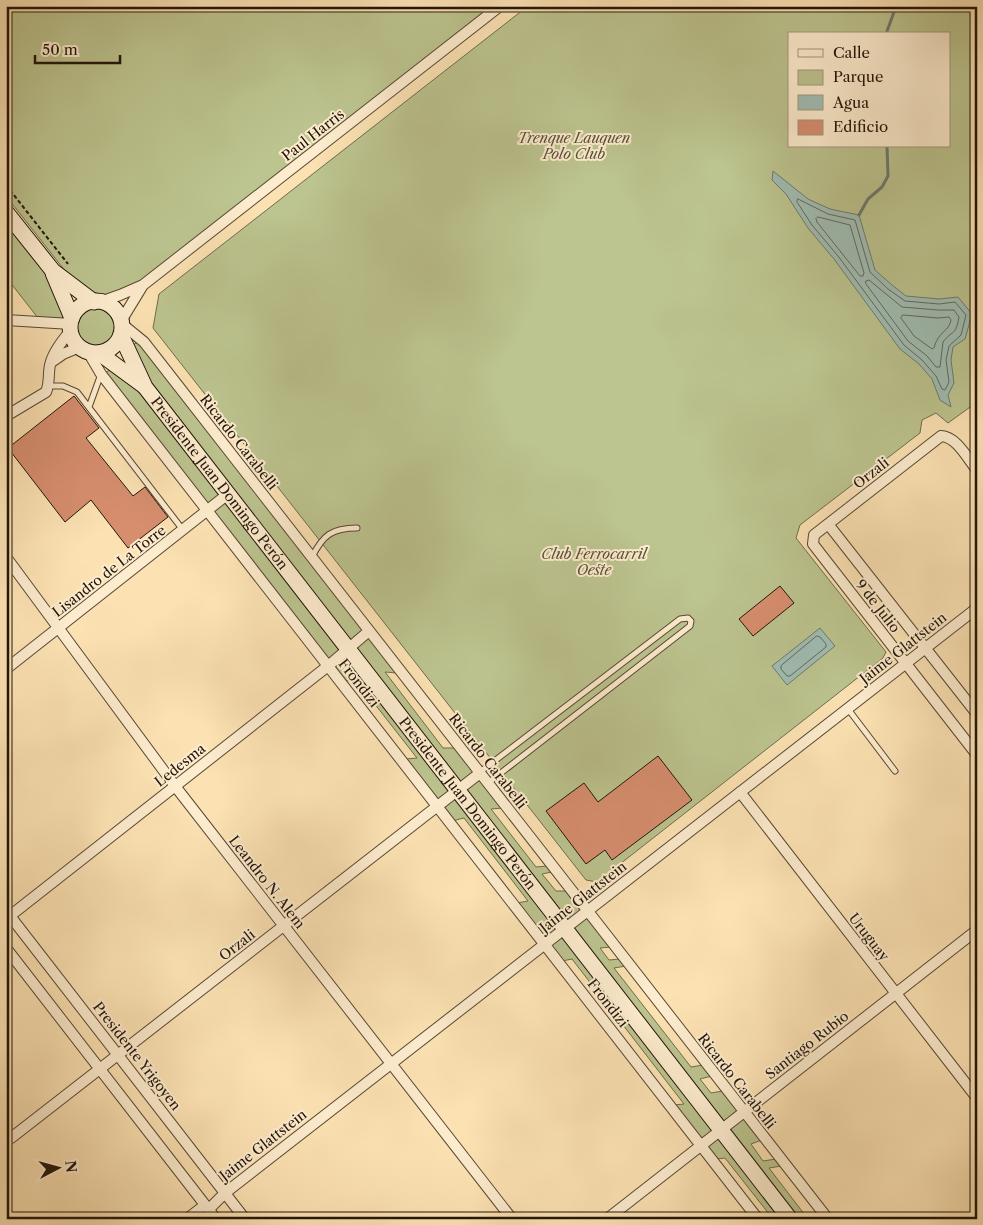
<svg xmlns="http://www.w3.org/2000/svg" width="983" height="1225" font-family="'Libre Caslon Text',serif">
	<rect width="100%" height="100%" fill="#fce2b3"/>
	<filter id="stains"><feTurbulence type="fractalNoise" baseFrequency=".004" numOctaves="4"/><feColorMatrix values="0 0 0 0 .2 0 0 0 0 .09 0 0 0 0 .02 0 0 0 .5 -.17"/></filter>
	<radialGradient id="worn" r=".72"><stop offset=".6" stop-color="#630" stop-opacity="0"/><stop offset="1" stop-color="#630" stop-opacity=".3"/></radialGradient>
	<path fill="#bcc48f" stroke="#6e6c4c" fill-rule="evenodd" d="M6,6H491L139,284L104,297L96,296L66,272L6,196Z
		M528,6H977V386L973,405L948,423L936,413L922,420L920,433L800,525L796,538L886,652L883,658L597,882L586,880L153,328L159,294ZM789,34H949V146H789Z
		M6,220L50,277L67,320L38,318L6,277Z
		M76 327a20 20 0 1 1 40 0a20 20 0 1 1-40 0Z
		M139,342L397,673L385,672L443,748H456L503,808L491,809L536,867L547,866L552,872L542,874L556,891H567L611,947L600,948L609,960L620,959L626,966L614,968L691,1067L703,1065L712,1076L700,1079L711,1093L723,1091L762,1140L751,1144L763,1161L776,1159L782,1166L769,1168L808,1219H797L150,384L132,345Z
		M111,369L142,391L784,1219H773L725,1158L716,1159L674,1105L684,1104L572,959L562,961L517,903L528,901L464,818L452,821L405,759L417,758L356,680L344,681L105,373Z"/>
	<path fill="#a0bdb3" stroke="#6d7a6f" d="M773,171L808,199L830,209L859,215L875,270L892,285L906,296L939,299L958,297L972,314L965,339L953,347L951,360L954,383L948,395L951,407L940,400L932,379L919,364L900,349L834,259L808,228L786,194L772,180Z
		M820,628L835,646L787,685L772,666Z"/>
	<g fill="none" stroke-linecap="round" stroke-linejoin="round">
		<path stroke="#60695e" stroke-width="1" d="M798,199L828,214L855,220L870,272L888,289L905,301L939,304L955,302L966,315L961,335L949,346L946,360L949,382L945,390L942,389L936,376L922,360L904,345L838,256L812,225L797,202Z
			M818,217L850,225L864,273L863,276H860L817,222L816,219Z
			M866,281L869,280L902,307L938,310H954L959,317C956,336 952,330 943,342L940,367H936L927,356L908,341L866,284Z
			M903,315L938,318L949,317L951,320C949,332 938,331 934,348L932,349L914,336L901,318Z
			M817,636L820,637L826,644V647L790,676H787L781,669V666Z"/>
		<path stroke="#6d7a6f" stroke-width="3" d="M886,34L894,12
			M859,215L868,199L882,187L888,176L887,146"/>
	</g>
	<path fill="#d78e6f" stroke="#211509" d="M74,396L99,428L86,438L133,496L145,487L168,517L128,548L91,500L65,522L8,448Z
		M780,586L794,603L753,636L739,619Z
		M658,756L692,800L612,860L605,850L586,864L546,811L584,783L598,802Z"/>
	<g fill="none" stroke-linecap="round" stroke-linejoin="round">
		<g stroke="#584834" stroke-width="7">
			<path id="lane" d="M49,386H63L77,392L183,530
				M89,407L101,374
				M312,557C323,535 332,528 357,528
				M848,709L895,771
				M480,772L680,619L688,618L691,621L690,626L488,783"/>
		</g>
		<g stroke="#584834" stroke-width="12">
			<path id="street" d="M100,302L120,295L143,285L500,6
				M6,320L71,324
				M121,321L143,285
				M122,324L144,342L828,1219
				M88,352L101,374L758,1219
				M53,361L63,354L80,347
				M6,416L46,392C50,383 48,374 50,365C53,352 63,340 71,330
				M977,470C967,458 957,437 941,436L814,535L813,544L977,755
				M828,524L977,714
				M6,557L175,786L512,1219
				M6,669L228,494
				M740,792L977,1098
				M7,912L245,1219
				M6,919L328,666L369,631
				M6,948L216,1219
				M11,1138L480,773
				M209,1209L225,1193L977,608
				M187,1219L205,1205
				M607,1219L977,930"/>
		</g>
		<g stroke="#211509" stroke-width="17">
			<g id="secondary">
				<path d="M6,212L53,271L94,302"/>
				<path d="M53,273L72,318"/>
				<circle cx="96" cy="327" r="26"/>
				<path id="s1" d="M121,335L145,387L790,1219"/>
				<path d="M99,353L144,386"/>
			</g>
		</g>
		<path stroke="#211509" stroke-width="2" stroke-dasharray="4 2.5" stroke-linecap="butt" d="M6,185L68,264"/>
		<use href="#lane" stroke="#fdecce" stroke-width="5"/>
		<use href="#street" stroke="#fdecce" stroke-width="10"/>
		<use href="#secondary" stroke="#fdecce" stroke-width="15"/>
	</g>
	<g text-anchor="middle" stroke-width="4" stroke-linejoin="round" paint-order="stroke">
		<g font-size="14" fill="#211509" stroke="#fdecce">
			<text transform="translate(313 135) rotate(-38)" y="5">Paul Harris</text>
			<text transform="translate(239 442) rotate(52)" y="5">Ricardo Carabelli</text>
			<text transform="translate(871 473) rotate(-38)" y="5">Orzali</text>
			<text dy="5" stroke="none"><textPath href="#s1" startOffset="179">Presidente Juan Domingo Perón</textPath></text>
			<text transform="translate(109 571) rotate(-38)" y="5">Lisandro de La Torre</text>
			<text transform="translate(878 606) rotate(52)" y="5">9 de Julio</text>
			<text transform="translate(903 648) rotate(-38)" y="5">Jaime Glattstein</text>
			<text transform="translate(359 683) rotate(52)" y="5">Frondizi</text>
			<text transform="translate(488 761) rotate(52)" y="5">Ricardo Carabelli</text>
			<text transform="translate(180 765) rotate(-38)" y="5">Ledesma</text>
			<text dy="5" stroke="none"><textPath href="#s1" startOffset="584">Presidente Juan Domingo Perón</textPath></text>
			<text transform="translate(267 882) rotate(52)" y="5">Leandro N. Alem</text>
			<text transform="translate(583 897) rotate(-38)" y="5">Jaime Glattstein</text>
			<text transform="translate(869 937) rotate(52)" y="5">Uruguay</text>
			<text transform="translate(237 945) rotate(-38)" y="5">Orzali</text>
			<text transform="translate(608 1003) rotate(52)" y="5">Frondizi</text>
			<text transform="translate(807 1045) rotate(-38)" y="5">Santiago Rubio</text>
			<text transform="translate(137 1056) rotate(52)" y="5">Presidente Yrigoyen</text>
			<text transform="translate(737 1081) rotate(52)" y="5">Ricardo Carabelli</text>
			<text transform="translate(263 1145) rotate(-38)" y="5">Jaime Glattstein</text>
		</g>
		<g font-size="14" font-style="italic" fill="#575238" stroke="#fdecce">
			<text x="574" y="143">Trenque Lauquen<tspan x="574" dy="16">Polo Club</tspan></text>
			<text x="594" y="559">Club Ferrocarril<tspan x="594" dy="16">Oeste</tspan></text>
		</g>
	</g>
	<rect width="983" height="1225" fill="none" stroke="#fce2b3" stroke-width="25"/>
	<rect x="8" y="8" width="968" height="1210" fill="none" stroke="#211509" stroke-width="2.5"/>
	<rect x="12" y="12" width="958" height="1200" fill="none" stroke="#211509"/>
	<rect x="788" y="32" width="162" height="115" fill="#fdecce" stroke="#a5967f"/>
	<rect x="798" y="49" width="25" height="8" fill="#fdecce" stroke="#a5967f"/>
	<text x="833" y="58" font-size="15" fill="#211509">Calle</text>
	<rect x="798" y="70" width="25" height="15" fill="#bcc48f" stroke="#a5967f"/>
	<text x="833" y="82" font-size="15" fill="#211509">Parque</text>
	<rect x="798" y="95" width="25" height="15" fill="#a0bdb3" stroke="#a5967f"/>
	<text x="833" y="108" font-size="15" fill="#211509">Agua</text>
	<rect x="798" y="120" width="25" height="15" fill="#d78e6f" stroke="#a5967f"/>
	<text x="833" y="132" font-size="15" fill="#211509">Edificio</text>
	<g transform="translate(58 1168) rotate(84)" stroke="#fdecce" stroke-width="4" paint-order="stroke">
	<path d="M0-4L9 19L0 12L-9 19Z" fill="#211509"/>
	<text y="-8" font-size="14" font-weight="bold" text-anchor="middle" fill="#211509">N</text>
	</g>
	<path d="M35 55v8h85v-8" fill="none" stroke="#211509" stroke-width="2.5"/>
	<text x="42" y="55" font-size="15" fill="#211509" stroke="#fdecce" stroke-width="4" paint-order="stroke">50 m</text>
	<rect width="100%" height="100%" filter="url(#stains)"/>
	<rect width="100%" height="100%" fill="url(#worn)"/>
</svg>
